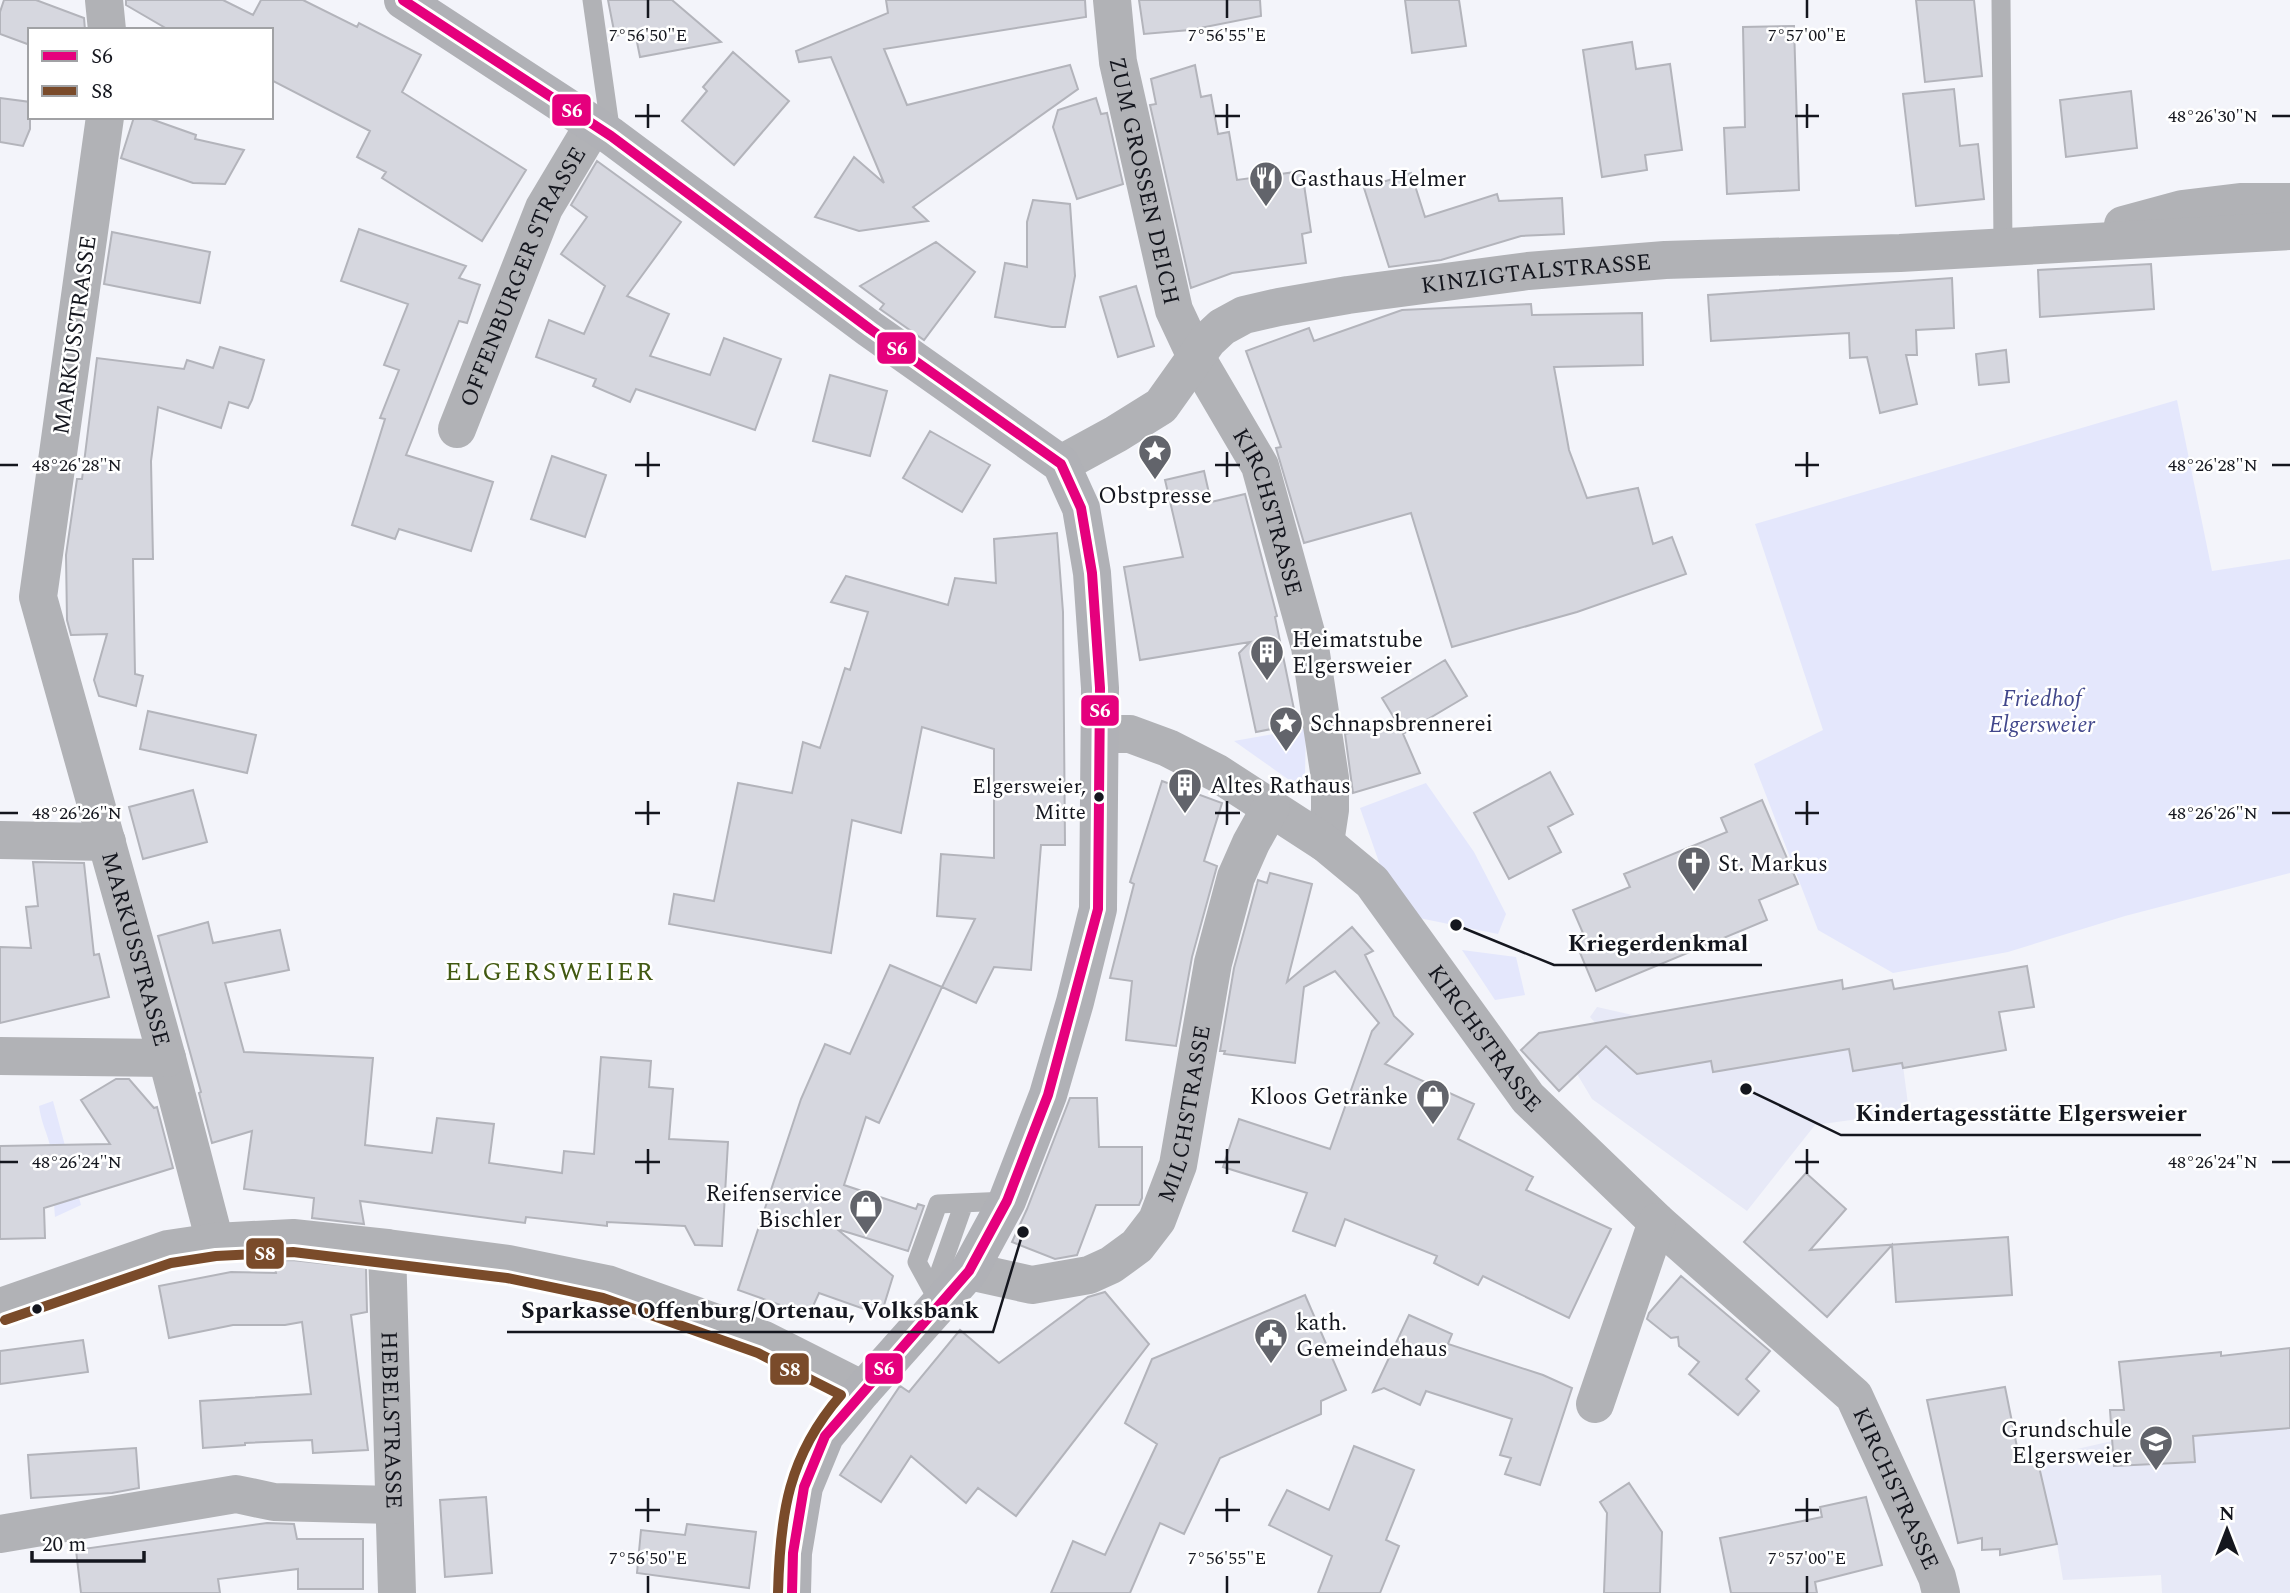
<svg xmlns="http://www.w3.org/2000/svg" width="2290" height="1593" font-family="Spectral,serif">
	<rect width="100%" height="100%" fill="#f3f4fa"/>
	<path fill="#e7e9f7" d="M1842,980L1844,989L1892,980L1909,1112L1815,1125L1747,1211L1592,1099L1577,1074L1612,1041L1590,1017L1597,1007L1637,1016Z
		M2290,1348V1593H2162L2161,1575L2063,1580L2057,1544L2020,1462L2112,1441L2110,1410H2124L2119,1362L2221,1352L2222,1356Z"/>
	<path fill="#e4e7fc" d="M2177,400L2212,571L2290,559V873L2125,916L2008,952L1893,973L1818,930L1754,764L1823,730L1755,524Z
		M1306,728L1305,774L1302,780L1292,782L1234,741Z
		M1426,783L1474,852L1506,914L1498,934L1419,918L1380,865L1360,808Z
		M1462,950L1516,957L1525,995L1495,1000Z
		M53,1101L81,1205L55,1217C53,1195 54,1172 51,1150C48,1134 41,1123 39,1106Z"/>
	<path fill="#d6d7df" stroke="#b3b4bb" stroke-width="2" d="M4,0H36L84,18L85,30H30V45L0,34V12Z
		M126,0H223L253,15L261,0H303L357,27L359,23L421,55L402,92L526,170L482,241L382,178L386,172L357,157L370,131L271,80V30H169L126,5Z
		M608,0H672L721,42L640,57L635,32L615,36Z
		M886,0H1085L1086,17L884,49L907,105L1070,65L1078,89L913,207L928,221L859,231L815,217L854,157L884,183L831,57L799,62L796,51L888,13Z
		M1139,0H1260L1261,16L1190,30L1144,34Z
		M1405,0H1459L1466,46L1412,53Z
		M1916,0H1974L1982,76L1925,82Z
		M1794,26L1799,190L1727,194L1724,128L1745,127L1743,27Z
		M1632,42L1636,69L1670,64L1682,150L1645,155L1647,170L1602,177L1583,50Z
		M733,52L789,101L734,165L682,121L707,91L703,87Z
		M1195,65L1201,97L1211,95L1218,134L1229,132L1237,180L1302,171L1311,232L1302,234L1306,263L1232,273L1191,288L1150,105L1156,104L1151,79Z
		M1954,89L1960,146L1978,144L1984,199L1916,206L1903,94Z
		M2131,91L2137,148L2066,157L2060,100Z
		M0,98L30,102V129L23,146L0,142Z
		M1096,98L1101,114L1107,113L1123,184L1077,199L1053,127L1058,110Z
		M134,117L151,119L196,135L195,139L244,150L225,184L193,183L121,158Z
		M597,161L681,222L627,296L669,314L650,356L710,375L724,338L781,359L755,430L636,389L630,402L593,386L596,379L536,357L549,320L584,334L605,286L561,254L587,217L571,205Z
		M1411,173L1425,217L1497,194L1499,201L1562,198L1564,234L1521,236L1441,260L1389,267L1364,188Z
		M1033,200L1070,204L1075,276L1065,327H1052L995,317L1005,263L1027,267V222Z
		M359,229L466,266L459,278L480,285L467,323L459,321L406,455L493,482L471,551L399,529L395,539L352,525L385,419L380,418L399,370L384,365L408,304L341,281Z
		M112,232L210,252L200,303L104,284Z
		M936,242L975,272L924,340L880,309L884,304L860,286Z
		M2151,264L2154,309L2040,317L2038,270Z
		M1952,278L1954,328L1916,330L1917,355H1906L1917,404L1880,413L1867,357L1850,358L1849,333L1711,341L1708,295Z
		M1136,286L1154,346L1118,357L1100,297Z
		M1531,304L1532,315L1642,313L1643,365L1554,367L1569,450L1587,498L1638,488L1653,544L1672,537L1686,574L1577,612L1452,647L1411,513L1304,543L1276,448L1281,447L1246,351L1309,328L1314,341L1402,310Z
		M220,347L264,360L252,400L248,408L229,402L221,428L158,407L151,461L153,559H133L135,674L143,676L136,706L99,696L94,680L107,634L71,635L67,620L66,555L77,479H82L97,358L184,369L187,360L213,368Z
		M2006,350L2009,382L1979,385L1976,354Z
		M830,375L887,391L870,456L813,441Z
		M930,431L990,465L962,512L903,478Z
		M552,456L606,475L585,537L531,519Z
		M1204,471L1211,502L1245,494L1277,616L1275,617L1297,724L1256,732L1239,653L1250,642L1140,660L1124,567L1183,557L1165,480Z
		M1057,533L1063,612L1065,845H1041L1031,970L994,967L976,1003L942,987L975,919L937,916L941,854L994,858V749L922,727L901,833L852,820L831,953L669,924L674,894L714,901L738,783L792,793L803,742L820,748L845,668L850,670L868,612L831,602L846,576L948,605L955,578L996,583L994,539Z
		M1445,660L1467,696L1403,734L1420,773L1353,793L1345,734L1396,721L1382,698Z
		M148,711L256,735L247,773L140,749Z
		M1550,772L1573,814L1548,827L1561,852L1509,879L1474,813Z
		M1162,781L1222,803L1204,861L1217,866L1192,957L1176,1046L1126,1040L1132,981L1110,978L1134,884L1130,882Z
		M193,790L207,842L143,859L129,807Z
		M1762,800L1798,884L1759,900L1767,920L1596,991L1573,936L1583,933L1573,910L1630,887L1624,874L1727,832L1721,818Z
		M33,862L84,863L94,955L99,954L109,997L0,1023V947L31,948L26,907L38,906Z
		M1270,873L1312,884L1287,982L1352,927L1373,951L1365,955L1394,1016L1413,1034L1385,1064L1474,1104L1458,1139L1533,1177L1526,1190L1611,1229L1569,1318L1483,1276L1478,1285L1434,1263L1437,1256L1345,1219L1335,1246L1293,1231L1307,1193L1223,1167L1239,1119L1330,1149L1372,1031L1379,1023L1335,971L1304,987L1295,1063L1224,1054L1225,1051H1220L1234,968L1257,884L1258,880L1267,883Z
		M208,922L213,943L280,930L289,970L225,983L244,1052L373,1058L365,1145L432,1153L437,1118L494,1124L489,1163L562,1173L564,1151L594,1154L601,1057L651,1061L649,1087L673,1089L669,1139L728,1142L722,1246L695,1245L685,1226L607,1222V1226L526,1217L525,1223L360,1201L364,1224L312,1218L314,1198L244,1189L252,1131L212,1143L199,1093L201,1092L158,936Z
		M890,965L942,987L879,1123L866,1117L844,1185L916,1209L918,1204L924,1206L908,1251L837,1229L893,1276L881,1315L819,1293L809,1315L738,1290L801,1099L825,1044L850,1054Z
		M2027,966L2034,1007L1999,1012L2006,1050L1903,1068L1902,1063L1853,1071L1849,1049L1713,1072L1711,1061L1637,1074L1606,1046L1559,1091L1521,1050L1539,1033L1842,980L1843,989L1892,980L1894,989Z
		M116,1079H129L154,1108L157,1107L173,1168L44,1208L45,1238L0,1239V1146L110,1144L81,1100Z
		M1070,1098H1097L1099,1147H1142V1198L1139,1205H1096L1077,1255L1055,1259L1012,1242L1027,1209Z
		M1806,1173L1846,1209L1810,1250L2008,1237L2012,1295L1896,1302L1892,1245L1827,1317L1744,1242Z
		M292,1260L366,1268L367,1312L351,1315L368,1450L313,1453L312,1440L245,1443V1445L203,1448L200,1401L311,1394L302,1322L285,1325H233L169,1338L159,1286L231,1272L276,1273L274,1261Z
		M1681,1276L1770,1351L1746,1379L1759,1391L1738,1415L1689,1374L1699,1362L1679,1346L1678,1337L1671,1338L1647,1319L1649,1313Z
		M1105,1292L1149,1344L1016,1516L978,1488L966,1503L911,1456L881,1502L840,1475L900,1386L909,1392L960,1330L999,1363L1088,1297Z
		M1305,1295L1346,1390L1321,1401V1414L1220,1458L1184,1534L1160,1523L1130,1593H1051L1073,1541L1105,1555L1157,1444L1125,1423L1152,1359Z
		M1409,1315L1452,1334L1448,1344L1543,1375L1572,1388L1540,1485L1505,1474L1511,1458L1500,1455L1512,1419L1426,1391L1420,1405L1384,1388L1373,1392Z
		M83,1340L88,1372L0,1384V1351Z
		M2290,1348V1428L2193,1436L2195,1462L2114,1466L2110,1410H2124L2119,1362L2221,1352V1356Z
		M2005,1387L2020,1462L2037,1458L2057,1544L2000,1555V1549L1982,1550V1538L1958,1543L1927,1400Z
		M1354,1446L1414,1470L1386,1540L1399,1546L1380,1593H1318L1332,1556L1269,1525L1287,1490L1329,1510Z
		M136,1448L139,1488L112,1493L31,1498L28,1455Z
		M1629,1483L1662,1532L1660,1593H1604L1607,1513L1600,1502Z
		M486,1497L492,1573L445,1577L440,1500Z
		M1866,1497L1882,1565L1815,1582L1817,1593H1731L1720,1538L1822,1517L1820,1507Z
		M267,1523L294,1524L297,1539H363V1589H298V1569L218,1579L220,1593H81L76,1550Z
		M687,1524L756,1532L749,1588L637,1573L641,1530L685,1535Z"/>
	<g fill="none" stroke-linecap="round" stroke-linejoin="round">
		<path stroke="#b1b2b6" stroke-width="19" d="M592,0L611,134
			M2001,0L2003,247
			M933,1291L964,1203
			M940,1304L917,1262L938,1204L1007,1201"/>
		<g stroke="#b1b2b6" stroke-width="38">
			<path d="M104,0L107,30"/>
			<path id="s1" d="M1112,0L1118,62L1174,310L1196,357L1260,466L1310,647L1330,778V810L1325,843"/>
			<path id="s2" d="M105,117L38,597L167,1058L215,1242"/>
			<path d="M2123,225L2182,209L2240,202H2290"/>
			<path id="s3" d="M457,429L544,208L593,126"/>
			<path id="s4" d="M1061,464L1116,434L1161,406L1208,340L1222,327L1244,315L1279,307L1348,295L1528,271L1665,260L1900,253L2290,231"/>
			<path id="s5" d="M1100,734H1130L1168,748L1217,773L1325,843L1372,882L1528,1098L1657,1222L1854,1396L1937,1577L1941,1593"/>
			<path d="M0,840L107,842"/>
			<path d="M0,1056L167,1058"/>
			<path id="s6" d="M387,1248L397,1593"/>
			<path id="s7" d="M969,1271L1032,1285L1089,1275L1111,1265L1137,1246L1157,1220L1178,1165L1213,963L1236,877L1251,843L1271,807"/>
			<path d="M0,1307L168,1249L215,1242L293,1238L387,1248L509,1264L607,1284L764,1340L863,1390"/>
			<path d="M1595,1404L1657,1222"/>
			<path d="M0,1534L236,1494L274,1502L393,1505"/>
		</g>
		<path stroke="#b0b1b6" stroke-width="38" d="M403,0L611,136L870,329L1061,464L1081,508L1092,573L1100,688L1098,909L1075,1002L1048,1095L1007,1201L969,1271L863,1390L825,1436L804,1487L793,1553L792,1593"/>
		<g stroke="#fff" stroke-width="16">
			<path id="bus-1" d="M403,0L611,136L870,329L1061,464
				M792,1593L793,1553L804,1487L825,1436L969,1271L1007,1201L1048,1095L1098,909L1100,688L1092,573L1081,508L1061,464"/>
		</g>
		<g stroke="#fff" stroke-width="16">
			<path id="bus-2" d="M5,1320L171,1263L216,1256L293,1252L507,1278L603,1298L758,1353L841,1395C788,1456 780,1514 778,1593"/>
		</g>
		<use href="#bus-1" stroke="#e5007d" stroke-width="10"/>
		<use href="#bus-2" stroke="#7a4b2a" stroke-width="10"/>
	</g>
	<path fill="none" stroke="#14161e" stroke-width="2.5" d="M648,0V18M1227,0V18M1807,0V18M648,104V128M1227,104V128M1807,104V128M635,116H660M1215,116H1240M1795,116H1819M2272,116H2290M648,452V477M1227,452V477M1807,452V477M0,465H18M635,465H660M1215,465H1240M1795,465H1819M2272,465H2290M648,801V825M1227,801V825M1807,801V825M0,813H18M635,813H660M1215,813H1240M1795,813H1819M2272,813H2290M648,1149V1174M1227,1149V1174M1807,1149V1174M0,1162H18M635,1162H660M1215,1162H1240M1795,1162H1819M2272,1162H2290M648,1498V1522M1227,1498V1522M1807,1498V1522M635,1510H660M1215,1510H1240M1795,1510H1819M648,1576V1593M1227,1576V1593M1807,1576V1593"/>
	<defs>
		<g id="restaurant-pin" transform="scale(1.75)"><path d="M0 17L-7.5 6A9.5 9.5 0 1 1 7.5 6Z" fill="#62646b" stroke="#fff"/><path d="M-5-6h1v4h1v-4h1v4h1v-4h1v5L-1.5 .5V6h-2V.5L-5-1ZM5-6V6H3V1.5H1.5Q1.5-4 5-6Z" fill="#fff"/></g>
		<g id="sight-pin" transform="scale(1.75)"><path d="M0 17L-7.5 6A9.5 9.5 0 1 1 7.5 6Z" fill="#62646b" stroke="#fff"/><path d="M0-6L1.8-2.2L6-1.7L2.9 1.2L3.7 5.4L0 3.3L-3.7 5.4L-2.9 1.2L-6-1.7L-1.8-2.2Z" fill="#fff"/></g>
		<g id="building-pin" transform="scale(1.75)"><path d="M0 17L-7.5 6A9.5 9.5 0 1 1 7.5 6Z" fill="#62646b" stroke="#fff"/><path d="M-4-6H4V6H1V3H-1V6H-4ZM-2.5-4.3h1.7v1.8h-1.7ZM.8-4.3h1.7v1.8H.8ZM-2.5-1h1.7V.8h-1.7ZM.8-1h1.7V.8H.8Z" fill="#fff"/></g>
		<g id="church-pin" transform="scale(1.75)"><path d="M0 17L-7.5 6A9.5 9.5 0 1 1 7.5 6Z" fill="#62646b" stroke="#fff"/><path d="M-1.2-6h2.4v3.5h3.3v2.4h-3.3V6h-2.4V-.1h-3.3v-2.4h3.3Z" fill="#fff"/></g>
		<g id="shop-pin" transform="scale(1.75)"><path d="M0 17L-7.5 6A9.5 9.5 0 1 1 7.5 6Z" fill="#62646b" stroke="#fff"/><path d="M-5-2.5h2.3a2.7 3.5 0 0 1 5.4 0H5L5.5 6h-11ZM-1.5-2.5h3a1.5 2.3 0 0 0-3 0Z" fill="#fff"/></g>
		<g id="civic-pin" transform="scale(1.75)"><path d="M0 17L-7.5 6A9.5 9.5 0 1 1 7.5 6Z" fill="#62646b" stroke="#fff"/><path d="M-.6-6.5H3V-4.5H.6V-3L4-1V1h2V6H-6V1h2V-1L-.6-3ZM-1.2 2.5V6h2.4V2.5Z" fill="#fff"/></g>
		<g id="school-pin" transform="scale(1.75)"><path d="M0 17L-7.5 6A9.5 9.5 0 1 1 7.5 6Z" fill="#62646b" stroke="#fff"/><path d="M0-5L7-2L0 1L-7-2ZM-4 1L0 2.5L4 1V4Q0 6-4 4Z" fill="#fff"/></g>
	</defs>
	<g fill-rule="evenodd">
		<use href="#restaurant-pin" x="1266" y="178"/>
		<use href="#sight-pin" x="1155" y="451"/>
		<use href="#building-pin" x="1267" y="652"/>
		<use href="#sight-pin" x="1286" y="723"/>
		<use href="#building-pin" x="1185" y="785"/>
		<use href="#church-pin" x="1694" y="863"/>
		<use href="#shop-pin" x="1433" y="1096"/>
		<use href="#shop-pin" x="866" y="1206"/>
		<use href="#civic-pin" x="1271" y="1335"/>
		<use href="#school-pin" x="2156" y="1442"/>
	</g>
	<g fill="#14161e" stroke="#fff" stroke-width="2.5">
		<circle cx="1099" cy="797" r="6"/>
		<circle cx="37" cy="1309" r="6"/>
	</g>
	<g text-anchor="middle" stroke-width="5" stroke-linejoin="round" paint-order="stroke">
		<g font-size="21" fill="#14161e" stroke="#fff" text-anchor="end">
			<text x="1086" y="793">Elgersweier,<tspan x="1086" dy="26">Mitte</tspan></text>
		</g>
		<g font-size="23" fill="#14161e" stroke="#fff" text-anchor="start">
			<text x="1290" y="186">Gasthaus Helmer</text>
			<text x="1155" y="503" text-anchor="middle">Obstpresse</text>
			<text x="1292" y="647">Heimatstube<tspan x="1292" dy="26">Elgersweier</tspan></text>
			<text x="1310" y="731">Schnapsbrennerei</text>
			<text x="1210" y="793">Altes Rathaus</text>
			<text x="1718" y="871">St. Markus</text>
			<text x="1408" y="1104" text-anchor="end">Kloos Getränke</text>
			<text x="842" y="1201" text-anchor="end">Reifenservice<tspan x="842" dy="26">Bischler</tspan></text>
			<text x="1296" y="1330">kath.<tspan x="1296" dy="26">Gemeindehaus</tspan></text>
			<text x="2132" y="1437" text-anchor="end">Grundschule<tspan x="2132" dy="26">Elgersweier</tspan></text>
		</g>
		<g font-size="23" fill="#14161e" stroke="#fff">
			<text dy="8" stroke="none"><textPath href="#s1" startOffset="184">ZUM GROSSEN DEICH</textPath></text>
			<text dy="8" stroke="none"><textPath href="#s4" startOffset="536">KINZIGTALSTRASSE</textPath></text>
			<text dy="8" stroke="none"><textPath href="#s3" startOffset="166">OFFENBURGER STRASSE</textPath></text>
			<text transform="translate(74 335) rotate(-82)" y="8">MARKUSSTRASSE</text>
			<text dy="8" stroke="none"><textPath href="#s1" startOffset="541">KIRCHSTRASSE</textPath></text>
			<text dy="8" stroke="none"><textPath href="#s2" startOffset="850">MARKUSSTRASSE</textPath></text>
			<text dy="8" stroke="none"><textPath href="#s5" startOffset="508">KIRCHSTRASSE</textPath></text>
			<text dy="8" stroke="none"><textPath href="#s7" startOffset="322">MILCHSTRASSE</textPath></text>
			<text dy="8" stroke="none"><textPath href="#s6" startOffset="172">HEBELSTRASSE</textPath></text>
			<text dy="8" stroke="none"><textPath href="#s5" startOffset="1125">KIRCHSTRASSE</textPath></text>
		</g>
		<g font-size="23" font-style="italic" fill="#41478b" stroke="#fff">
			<text x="2042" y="706">Friedhof<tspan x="2042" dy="26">Elgersweier</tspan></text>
		</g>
		<g font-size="26" letter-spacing="2" fill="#425a12" stroke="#fff">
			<text x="550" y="980">ELGERSWEIER</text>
		</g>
	</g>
	<g font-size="18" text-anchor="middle" fill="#14161e" stroke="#fff" stroke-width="5" stroke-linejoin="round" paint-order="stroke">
		<text x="648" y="41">7°56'50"E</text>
		<text x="1227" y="41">7°56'55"E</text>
		<text x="1807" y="41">7°57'00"E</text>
		<text x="2213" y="122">48°26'30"N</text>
		<text x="77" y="471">48°26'28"N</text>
		<text x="2213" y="471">48°26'28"N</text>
		<text x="77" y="819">48°26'26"N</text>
		<text x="2213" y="819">48°26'26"N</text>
		<text x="77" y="1168">48°26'24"N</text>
		<text x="2213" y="1168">48°26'24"N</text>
		<text x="648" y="1564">7°56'50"E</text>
		<text x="1227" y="1564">7°56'55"E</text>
		<text x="1807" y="1564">7°57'00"E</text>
	</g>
	<path fill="none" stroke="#14161e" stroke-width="2.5" d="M1456 925L1554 965H1762M1746 1089L1841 1135H2201M1023 1232L993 1332H507"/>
	<g fill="#14161e" stroke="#fff" stroke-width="2.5">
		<circle cx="1456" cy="925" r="7"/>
		<circle cx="1746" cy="1089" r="7"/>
		<circle cx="1023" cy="1232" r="7"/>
	</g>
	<g font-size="24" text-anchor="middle" font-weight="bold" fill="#14161e" stroke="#fff" stroke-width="5" stroke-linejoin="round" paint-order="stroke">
		<text x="1658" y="951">Kriegerdenkmal</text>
		<text x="2021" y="1121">Kindertagesstätte Elgersweier</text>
		<text x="750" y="1318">Sparkasse Offenburg/Ortenau, Volksbank</text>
	</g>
	<g stroke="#fff" stroke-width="2.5">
		<rect x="551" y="93" width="41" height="34" rx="7" fill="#e5007d"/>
		<rect x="876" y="331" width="41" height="34" rx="7" fill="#e5007d"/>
		<rect x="1080" y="694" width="40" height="33" rx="7" fill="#e5007d"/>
		<rect x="245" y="1237" width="40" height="33" rx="7" fill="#7a4b2a"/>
		<rect x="864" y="1352" width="40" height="33" rx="7" fill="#e5007d"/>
		<rect x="769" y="1352" width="41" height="34" rx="7" fill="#7a4b2a"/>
	</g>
	<g font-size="19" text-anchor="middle" font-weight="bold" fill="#fff">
		<text x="572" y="117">S6</text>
		<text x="897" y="355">S6</text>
		<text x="1100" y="717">S6</text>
		<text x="265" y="1260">S8</text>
		<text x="884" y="1375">S6</text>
		<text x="790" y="1376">S8</text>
	</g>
	<rect x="28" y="28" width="245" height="91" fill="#ffffff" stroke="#a1a2a5" stroke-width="2"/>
	<rect x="42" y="51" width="35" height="10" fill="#e5007d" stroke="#a1a2a5" stroke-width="2"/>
	<text x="91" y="63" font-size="21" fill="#14161e">S6</text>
	<rect x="42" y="86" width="35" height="10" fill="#7a4b2a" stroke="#a1a2a5" stroke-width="2"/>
	<text x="91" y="98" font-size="21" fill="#14161e">S8</text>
	<g transform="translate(2227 1530)" stroke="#ffffff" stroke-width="5" paint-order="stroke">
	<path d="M0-5L12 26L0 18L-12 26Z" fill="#14161e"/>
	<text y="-10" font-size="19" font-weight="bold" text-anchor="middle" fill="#14161e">N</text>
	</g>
	<path d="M32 1551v10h112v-10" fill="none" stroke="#14161e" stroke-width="3.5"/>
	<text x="42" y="1551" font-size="21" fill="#14161e" stroke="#ffffff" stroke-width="5" paint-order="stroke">20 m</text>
</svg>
